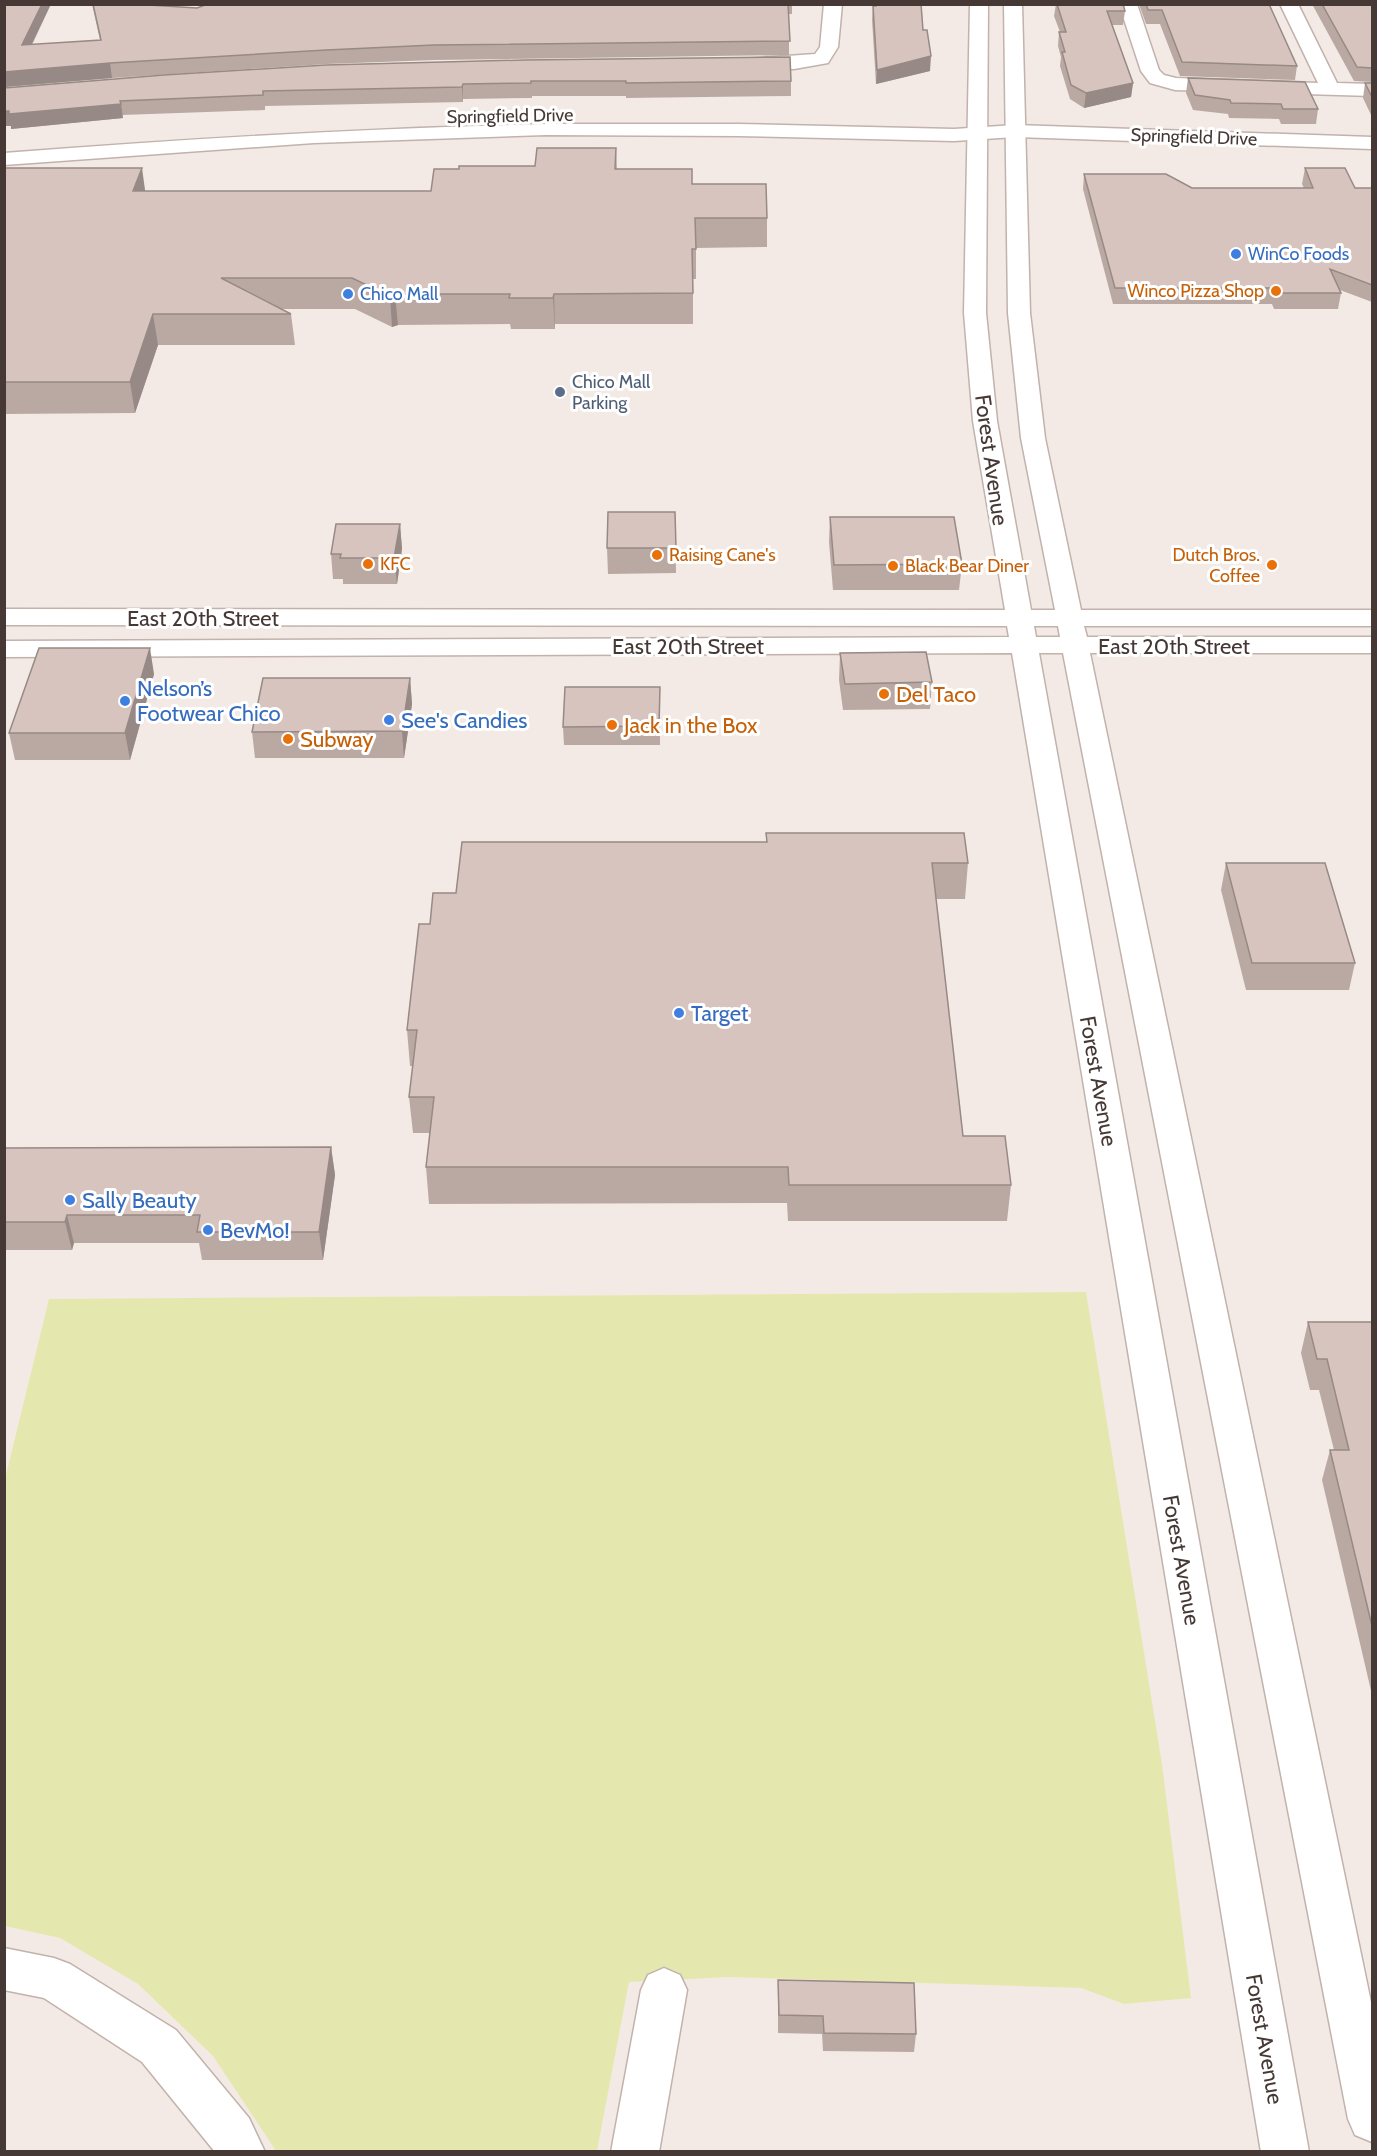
<svg xmlns="http://www.w3.org/2000/svg" width="1377" height="2156" font-family="Cabin,sans-serif">
	<rect width="100%" height="100%" fill="#f3eae6"/>
	<path fill="#e5e8ae" d="M1086,1292L1162,1764L1191,1998L1124,2004L1081,1988L728,1977L629,1982L597,2151H276L213,2056L138,1984L60,1938L5,1926V1479L49,1299Z"/>
	<g fill="none" stroke-linecap="round" stroke-linejoin="round">
		<g stroke="#c2b2ab" stroke-width="3">
			<path id="minor" d="M824,4H842L838,47L828,63L794,69H738L736,65L738,61L745,59L815,54L820,47Z
				M1119,4H1137L1159,70L1164,75L1176,78L1318,83L1280,4H1298L1337,83L1372,84V96L1175,90L1150,83L1141,71Z
				M546,124H738L954,129L1015,125L1372,137V149L1015,137L954,141L738,136L546,135L314,143L4,165V153C185,139 365,128 546,124Z
				M4,1948L54,1958L70,1964L176,2030L249,2118L265,2152H215L142,2062L44,1998L4,1990Z
				M664,1968L680,1975L687,1990L659,2152H611L641,1990L648,1975Z"/>
		</g>
		<g stroke="#c2b2ab" stroke-width="3">
			<path id="tertiary" d="M970,4H988L986,313L997,421L1031,610H1055L1021,438L1008,313L1004,4H1022L1030,313L1045,438L1081,610H1372V626H1084L1087,637H1372V653H1090L1372,2007V2142L1355,2135L1348,2119L1063,653H1039L1309,2152H1261L1012,653L4,657V641L1009,637L1007,626L4,625V609L1005,610L973,421L964,313ZM1034,626H1058L1060,637H1036Z"/>
		</g>
		<use href="#minor" fill="#fff" fill-rule="evenodd"/>
		<use href="#tertiary" fill="#fff" fill-rule="evenodd"/>
	</g>
	<path fill="#baa9a3" d="M51,4L32,45L100,40L92,4H140L139,5L197,8L208,4H792V14H789V55L435,60L327,64L112,78L4,87Z
		M874,4H921L923,30L930,71L876,84L872,20L873,6H874Z
		M1056,4H1123L1125,11L1123,25H1112L1133,83L1131,97L1084,108L1070,99L1060,66L1061,57L1058,46L1059,32H1060L1054,16Z
		M1139,4H1269L1297,66L1295,80L1180,76L1160,24H1146Z
		M1312,4H1372V82L1354,81Z
		M164,75L791,81V96L626,98V96H532V98L463,99V102L265,106V110L122,115L123,118L11,129V126H4V88Z
		M1188,78L1318,109L1316,124H1281L1279,119L1229,118L1228,114L1193,110L1186,93Z
		M1365,83H1372V117L1363,98Z
		M616,148L617,169L692,184L767,218V247L696,248V279H693V324H555V329H511L510,324L398,325L392,327L355,309H281L291,314L295,345H158L135,413L4,414V168L145,191H431L459,169L535,166Z
		M1305,168L1355,188H1372V302L1340,290L1341,293L1338,309H1274L1272,304H1113L1083,189L1084,174L1192,188H1304L1302,184Z
		M675,512L676,573L608,574L607,548Z
		M830,517L962,564L959,590H833L829,542Z
		M400,524L402,549L397,584H343V579H333L331,554Z
		M840,653L932,682L930,709L843,710L839,680Z
		M154,674L130,760H15L9,733Z
		M410,678L412,704L404,758H255L252,732Z
		M660,687V745H564L563,727Z
		M766,833L968,863L965,899H936L963,1136L1011,1185L1007,1221H788L787,1203L429,1204L426,1167L430,1133H413L409,1097L413,1066H410L407,1030L430,924L456,893L766,842Z
		M1226,863L1355,963L1349,990H1246L1221,890Z
		M331,1147L335,1175L323,1260H202L199,1243H74L72,1250H4V1148Z
		M1308,1322H1372V1695L1322,1480L1330,1450H1334L1319,1390H1310L1301,1353Z
		M778,1980L916,2034L914,2052L823,2051L822,2034L778,2033Z"/>
	<path fill="#978985" d="M42,4H51L24,60L22,45Z
		M931,56L930,71L876,84L877,70Z
		M110,63L112,78L4,87V72Z
		M1133,83L1131,97L1084,108L1086,93Z
		M463,84V102L462,87Z
		M121,104L123,118L11,129V126H4V111Z
		M142,168L146,197L133,191Z
		M395,294L398,325L392,327L390,296Z
		M554,294L555,324V329L553,298Z
		M153,314L158,345L135,413L130,382Z
		M400,524L402,549L397,584L394,558Z
		M150,648L154,674L130,760L125,733Z
		M410,678L412,704L404,758L402,731Z
		M331,1147L335,1175L323,1260L319,1232Z
		M67,1215L74,1243L72,1250L65,1222Z"/>
	<path fill="#d8c4be" stroke="#978985" stroke-width="1.5" d="M4,4H42L22,45L101,40L93,4H132L197,8L208,4H788L790,41L434,45L326,50L110,63L4,72Z
		M876,4H921L923,30H927L931,56L877,70L873,6H876Z
		M1057,4H1123L1125,11H1107L1133,83L1086,93L1071,85L1062,52H1065L1059,32H1066Z
		M1146,4H1269L1297,66L1182,62L1162,10H1148Z
		M1322,4H1372V68L1357,67Z
		M790,57L791,81L626,83V81H531V83L463,84L462,87L263,91V95L120,101L121,104L9,114V111H4V88L164,75L326,65L524,60Z
		M1188,78L1305,82L1318,109H1283L1281,104L1231,103L1230,100L1195,95Z
		M1365,83H1372V97Z
		M537,148H616L615,169H692V184H766L767,218H695L696,249H692L693,293L554,294L553,298H509L510,294H395L390,296L352,278H221L291,314H153L130,382H4V168H142L133,191H431L434,169H459V166H535Z
		M1305,168H1345L1355,188H1372V285L1330,269L1341,293H1276L1275,288H1115L1084,174H1166L1192,188H1313Z
		M608,512H675L676,548H607Z
		M830,517H954L962,564L834,565Z
		M336,524H400L394,558H340L341,554H331Z
		M39,648H150L125,733H9Z
		M926,652L932,682L845,684L840,653Z
		M263,678H410L402,731L252,732Z
		M565,687H660L659,726L563,727Z
		M766,833H964L968,863H932L963,1136H1005L1011,1185H789L788,1167H426L434,1097H409L417,1030H407L419,924H430L433,893H456L462,842H767Z
		M1226,863H1325L1355,963H1252Z
		M331,1147L319,1232H197L200,1215H67L65,1222H4V1148Z
		M1308,1322H1372V1626L1330,1450H1349L1327,1359H1317Z
		M778,1980L914,1983L916,2034L824,2033L823,2016L779,2015Z"/>
	<g fill="#3f7fe0" stroke="#fff" stroke-width="2">
		<circle cx="1236" cy="254" r="6"/>
		<circle cx="348" cy="294" r="6"/>
		<circle cx="125" cy="701" r="6"/>
		<circle cx="389" cy="720" r="6"/>
		<circle cx="679" cy="1013" r="6"/>
		<circle cx="70" cy="1200" r="6"/>
		<circle cx="208" cy="1230" r="6"/>
	</g>
	<g fill="#e8710a" stroke="#fff" stroke-width="2">
		<circle cx="1276" cy="291" r="6"/>
		<circle cx="657" cy="555" r="6"/>
		<circle cx="368" cy="564" r="6"/>
		<circle cx="1272" cy="565" r="6"/>
		<circle cx="893" cy="566" r="6"/>
		<circle cx="884" cy="694" r="6"/>
		<circle cx="612" cy="725" r="6"/>
		<circle cx="288" cy="739" r="6"/>
	</g>
	<circle fill="#5c6f8a" stroke="#fff" stroke-width="2" cx="560" cy="392" r="6"/>
	<g text-anchor="middle" stroke-width="6" stroke-linejoin="round" paint-order="stroke">
		<g font-size="18" fill="#463935" stroke="#fff">
			<text transform="translate(510 116) rotate(-1)" y="6">Springfield Drive</text>
			<text transform="translate(1194 137) rotate(2)" y="6">Springfield Drive</text>
		</g>
		<g font-size="18" fill="#366cbe" stroke="#fff" text-anchor="start">
			<text x="1248" y="260">WinCo Foods</text>
			<text x="360" y="300">Chico Mall</text>
		</g>
		<g font-size="18" fill="#c56008" stroke="#fff" text-anchor="start">
			<text x="1264" y="297" text-anchor="end">Winco Pizza Shop</text>
			<text x="669" y="561">Raising Cane's</text>
			<text x="1260" y="561" text-anchor="end">Dutch Bros.<tspan x="1260" dy="21">Coffee</tspan></text>
			<text x="380" y="570">KFC</text>
			<text x="905" y="572">Black Bear Diner</text>
		</g>
		<g font-size="18" fill="#4e5e75" stroke="#fff" text-anchor="start">
			<text x="572" y="388">Chico Mall<tspan x="572" dy="21">Parking</tspan></text>
		</g>
		<g font-size="22" fill="#463935" stroke="#fff">
			<text transform="translate(992 460) rotate(82)" y="8">Forest Avenue</text>
			<text x="203" y="626">East 20th Street</text>
			<text x="688" y="654">East 20th Street</text>
			<text x="1174" y="654">East 20th Street</text>
			<text transform="translate(1099 1081) rotate(80)" y="8">Forest Avenue</text>
			<text transform="translate(1182 1560) rotate(80)" y="8">Forest Avenue</text>
			<text transform="translate(1265 2039) rotate(80)" y="8">Forest Avenue</text>
		</g>
		<g font-size="22" fill="#366cbe" stroke="#fff" text-anchor="start">
			<text x="137" y="696">Nelson’s<tspan x="137" dy="25">Footwear Chico</tspan></text>
			<text x="401" y="728">See's Candies</text>
			<text x="691" y="1021">Target</text>
			<text x="82" y="1208">Sally Beauty</text>
			<text x="220" y="1238">BevMo!</text>
		</g>
		<g font-size="22" fill="#c56008" stroke="#fff" text-anchor="start">
			<text x="896" y="702">Del Taco</text>
			<text x="624" y="733">Jack in the Box</text>
			<text x="300" y="747">Subway</text>
		</g>
	</g>
	<rect width="1377" height="2156" fill="none" stroke="#463935" stroke-width="12"/>
</svg>
